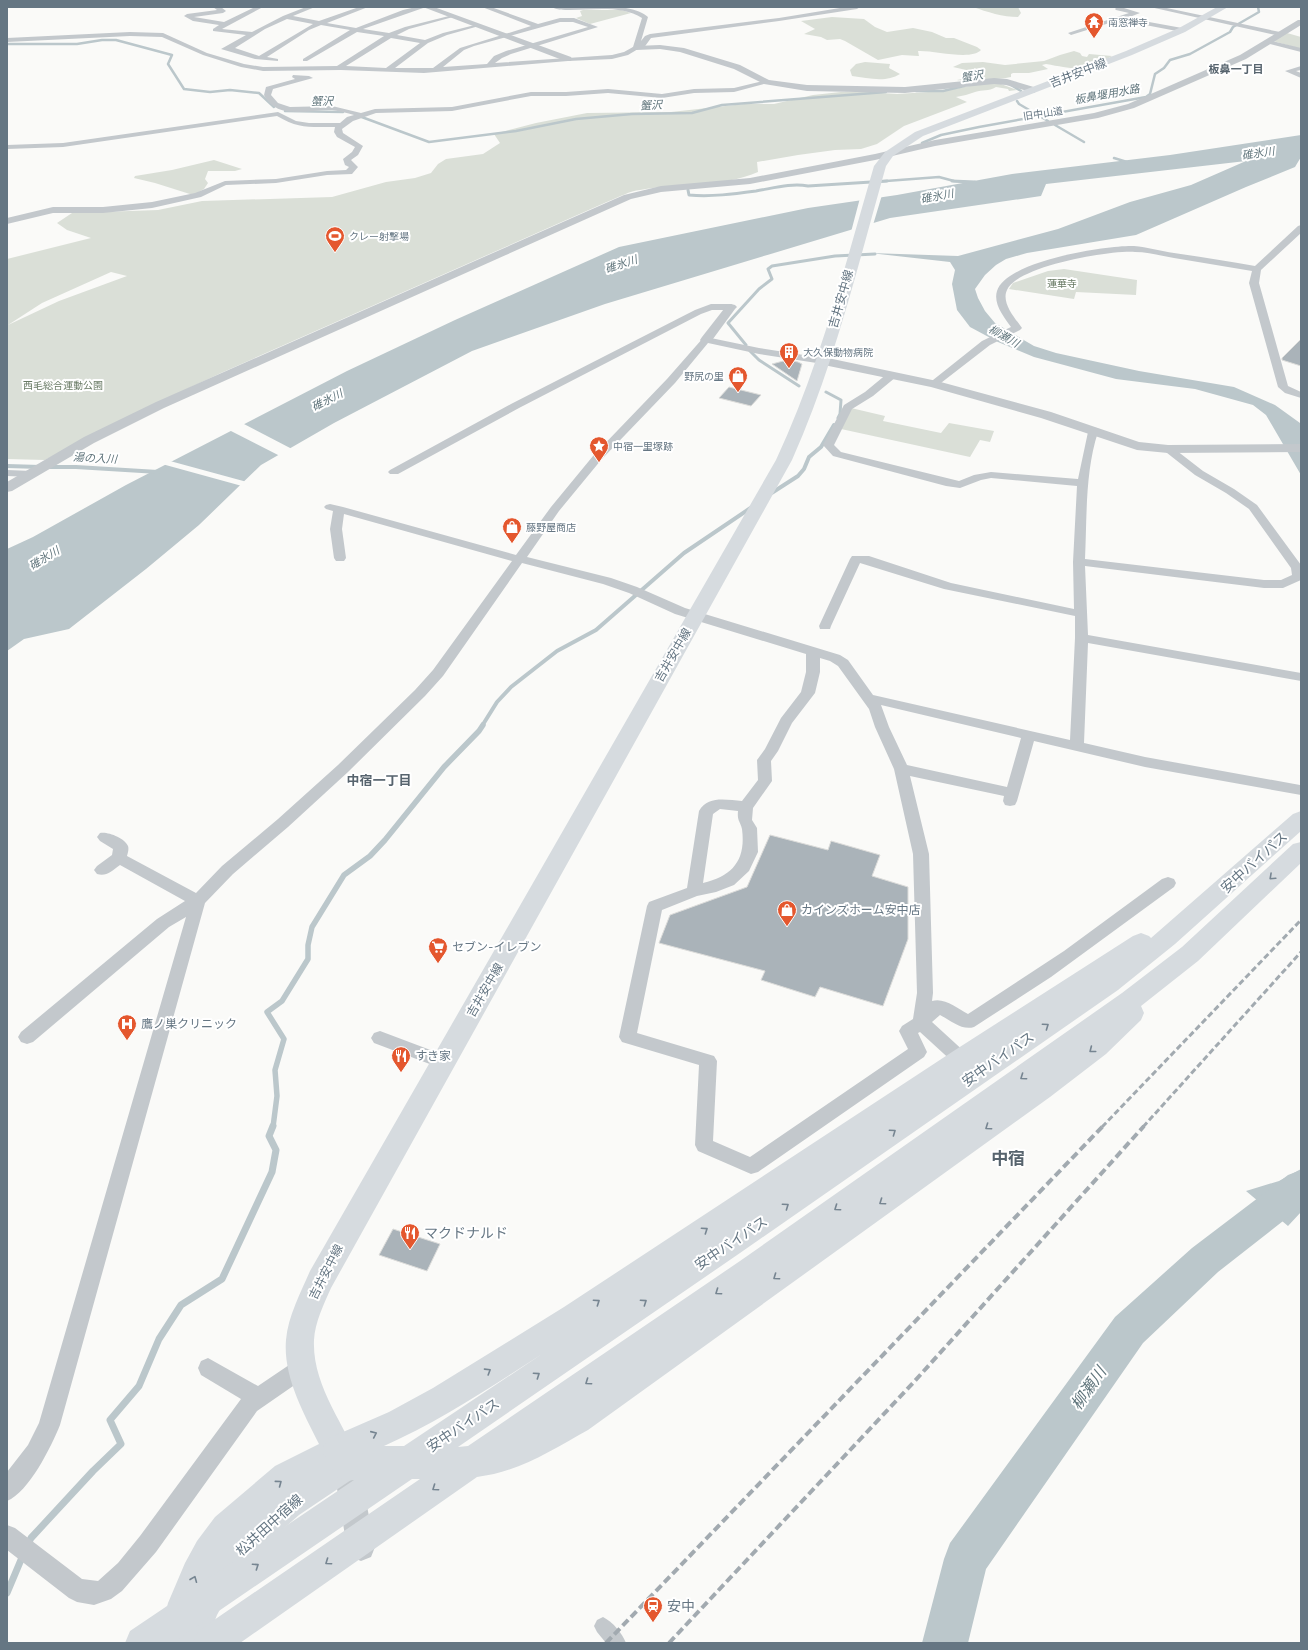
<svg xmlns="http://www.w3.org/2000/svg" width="1308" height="1650" font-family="'Space Grotesk','Noto Sans JP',sans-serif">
	<rect width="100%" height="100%" fill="#fafaf8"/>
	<path fill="#dadfd7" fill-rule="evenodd" d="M973,7H1018L1021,13L1018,17C1003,17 987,12 973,7Z
		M583,10H621L631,13L590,24L576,18L582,16L580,11Z
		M832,17L864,19L875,27L887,32L913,28L932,32L946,38H954L977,47L981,50C971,61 933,50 918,51L919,56H918L902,55L878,60L845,41L840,39L827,40L821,37L804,34L815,29L801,21Z
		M1287,33L1301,37V49L1273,41Z
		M1074,51L1080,53L1082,56L1087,57L1089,54L1112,56C1085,73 1075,69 1046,64L1042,65L1048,69L1029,73H1013L1011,74V77C1004,79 961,82 957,80L967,78L963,76L975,72L953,67L962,63L983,62L1005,65L1044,61L1060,55Z
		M865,62L890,64L889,68L900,74C886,83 868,78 852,76L850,70L856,64Z
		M985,83L1001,84L1017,90L1009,91L1008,89L996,87C988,92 983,89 975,92C969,94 963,96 956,97L967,102L904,126L877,144L861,149L835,150L798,155L757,162L758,172C721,188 679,183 640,190C630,191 619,197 609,201L221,373L125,418L45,460L7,459V259L91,238L67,230L57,223L72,213L158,210L202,201L332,197L386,182L415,178L431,173L438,164L446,159L483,154L500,143L494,134L536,123L587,113L671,112L744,104H774L813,95L841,92H865L897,94L944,91ZM111,272L127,276L59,301L8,325L42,303Z
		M214,160L242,169L235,171H208L205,179L208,183L204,189L193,195L155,183L134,178L135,176L172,170Z
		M1064,269L1137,280L1136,295L1076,292L1074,299L1009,289L1013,283L1048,271Z
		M851,408L885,416L883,421L941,433L949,423L994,431L990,442L980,440L970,457L841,429Z"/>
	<path fill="#bbc7cb" d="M1301,135V157L1295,167L1246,187L1136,235L1027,253L1006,259L996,265L985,275L975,289L978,298L985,311L995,323L1034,346L1056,353L1139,371L1234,387L1275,405L1300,423L1301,426V475L1266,415L1253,405L1195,389L1116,379L1064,365L1034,357L998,342L970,327L957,310L952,284L955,270L950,262L870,253L958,256L1058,229L1130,202L1191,185L1246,161L1046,184L1041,196L890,218L605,304L472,351L334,423L261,465L199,525L146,569L69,629L24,639L7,651V549L33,537L126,485L347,371L455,320L619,247L808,208L897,195L1012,174L1170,155Z
		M1301,1169V1212L1288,1226L1246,1191L1279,1181Z"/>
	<path fill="#fafaf8" d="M882,195L873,225L851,232L860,198Z
		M242,423L292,449L280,456L229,430Z
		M170,461L247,482L242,486L162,464Z"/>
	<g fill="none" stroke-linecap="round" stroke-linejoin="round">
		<path stroke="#bbc7cb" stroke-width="2.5" d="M7,44H77L102,40H116L172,55L168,64L184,89L210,92L230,90L259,93L274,107
			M1011,85L1021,91
			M916,91H943L964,86
			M1017,101L1019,104L1048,121
			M285,111L343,112
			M359,116L429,142L516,131L576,119L632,114L692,113L722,105L886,92
			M1055,125L1084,142
			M922,143L941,135L979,127L1146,97L1150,94L1155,74L1164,68L1170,60L1190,54L1230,32L1233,27L1259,12L1258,7
			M1114,158L1127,162
			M873,182L939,177L954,181L966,182"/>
		<path stroke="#bbc7cb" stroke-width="3" d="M952,181L975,182
			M688,190L689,195C711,197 734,194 756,191C774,188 791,183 808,186L887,181
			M746,345L728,323L759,289L772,279L768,269L772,266L835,256L875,254
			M750,351L759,360L799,386
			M826,392L841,400L840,414L838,418"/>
		<path stroke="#bbc7cb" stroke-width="4" d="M7,466L40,467
			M48,467H76L158,472
			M770,494L798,476L804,469L809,457L821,447L834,425
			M482,726L497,702L511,687L557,651L596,630L684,553L752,507"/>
		<path stroke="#bbc7cb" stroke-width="5.5" d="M273,1127L277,1096L275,1070L284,1039L267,1012L282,1001L308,959V945L312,927L344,875L370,856L385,840L444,767L479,731L483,725"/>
		<path stroke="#bbc7cb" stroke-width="7" d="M28,1544L31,1538L93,1471L121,1444L110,1420L139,1386L159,1339L181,1305L222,1279L272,1172L276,1150L269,1136L273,1126
			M7,1593L23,1555"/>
		<path fill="#bbc7cb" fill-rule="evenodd" d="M1301,1170V1207L1218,1272L1143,1343L986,1569L968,1643H922L944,1559L950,1543L1115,1317L1192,1248L1288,1175Z"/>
	</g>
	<path fill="#aab3b9" stroke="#dcdcda" d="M1301,339V366L1282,360V358Z
		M787,360L798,362L802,364L797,381L772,364Z
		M729,387L761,395L751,406L719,398Z
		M770,835L828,850L831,841L880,855L872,876L908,887V939L883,1006L820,987L815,997L761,980L765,971L659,943L670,915L747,887Z
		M393,1229L440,1244L427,1271L379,1255Z"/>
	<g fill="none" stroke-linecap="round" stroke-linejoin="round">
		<path fill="#c3c8cc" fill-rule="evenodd" d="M603,1617C613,1622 622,1633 626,1643H606L597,1632L594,1626L597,1620Z"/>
		<path fill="#c3c8cc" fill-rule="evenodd" d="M213,7H221L226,11L223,13L194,17L224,22L255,7H263L222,29L252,32L283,16L306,7H315L293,16L319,21L359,7H368L327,23L356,28L403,10L416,7H426L363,29L389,33L405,27L453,15V17L409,29L397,35L425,40L443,33L479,24V26L447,35L428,43L395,68H433L460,48L531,26L482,7H491L538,24L560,18H574L598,27L511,54L502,58L495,63L612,55L624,52L633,47L642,18C622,5 593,10 570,10C564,10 556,10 552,7C575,7 632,1 648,17L641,41L645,36L650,34L779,18L846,7H860L857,9L779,21L651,38L643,49H638L628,55L612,59L568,61L424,73L341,70L263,71L241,67L203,55L162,37L130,36L7,42V38L130,32L163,33L207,53L244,64L263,67L337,66L384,36L357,32L307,61H303V59L350,30L321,25L309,30L267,57L278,59V61L255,59L221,49L246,35L213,31V29L219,25L193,21L184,16L187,14L217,10ZM287,19L313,24L259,56L235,48L265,29ZM560,22H573L588,27L506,51L494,56L487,64L443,67L464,50L474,46ZM391,38L420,43L386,68L346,66Z
			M1117,7H1125L1124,8L1140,13L1127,18L1182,28L1185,30L1182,32L1119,20L1071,35L1068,33L1129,13L1116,10L1115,9Z
			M1150,7H1162L1280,32L1283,34L1280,36Z
			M1268,40L1301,48V52L1266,43V41Z
			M1301,66V70L1296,71L1301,73V78L1285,71Z
			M293,75L309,76L313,78L273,89L271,95L278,103L290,107L332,106L361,113L375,109L452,107L531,92H566L608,89L662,94L694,89L734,88L767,80L771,82L734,92L694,93L662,98L608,93L566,96H531L452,111L376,113L353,121L342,129L343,133L363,146L358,155L351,160L358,167L352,174L327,175L276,183L226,185L201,197L152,208L103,213H53L7,224V218L53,207H103L152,202L195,193L225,181L276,179L327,171L346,170L349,167L345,165L343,159L352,152L355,147L337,137L334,132L335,127C310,127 299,129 277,116L63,147L7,149V145L63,143L278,112L296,121L309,123H340L347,117L354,115C347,113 340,111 332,110C310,109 277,121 264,95L266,87L295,79L292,77Z
			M1301,225V233L1261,270L1259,283L1288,386L1301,392V398L1285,393L1278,387L1249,283L1252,271C1226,267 1200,262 1174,258C1161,256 1148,252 1135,252C1110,250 1017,266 1007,290C1001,303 1015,318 1022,328L1020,330L990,345L937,386L933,387L928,384L982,341L1011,327C1004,317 993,304 997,291C1006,261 1106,245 1134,246C1147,247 1161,251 1174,253C1201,257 1228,261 1255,266L1298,226Z
			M711,304H731L736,307L731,310H712L701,314L519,408L398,474H390L388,472L390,470L511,404L695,310Z
			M706,337L759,348L823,358L828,361L823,364L759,354L708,343L675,383L601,460L559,511L527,557L611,578L637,587L685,608L840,655L848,660L873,695L1070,740L1075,638V616L944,589L860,563L831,626L830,629H820L819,626L850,559L852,556H869L951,583L1074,609L1073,562L1077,486L991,478L981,480L960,488L946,486L833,456L823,445L844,405L865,392L888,373H896L897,375L896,377L873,396L852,409L834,445L841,452L959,481L974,475L991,472L1078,479L1088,432L1089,430H1097L1098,432C1085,472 1087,517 1085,559L1264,580H1281L1292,575L1291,568L1249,509L1226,493L1195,475L1162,449L1168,446L1172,447L1203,471L1234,489L1257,505L1301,565V580L1283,588H1264L1085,566L1088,635L1301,673V681L1088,643L1084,743L1145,757L1300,785L1301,795L1145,767L1034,741L1017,801L1015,805L1010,806L1005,805L1003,801L1004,796L910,776L929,854L933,993L932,1001C944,997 957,1008 968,1014L1064,951L1162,879L1168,877L1174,879L1176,883L1174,887L1051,977L974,1027C962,1031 950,1020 940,1015L932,1022L967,1054L970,1059L967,1064L961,1066L955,1064L920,1032L918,1033L927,1052L924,1057L758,1172L751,1174L698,1151L695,1145L699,1065L622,1042L619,1037L647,906L649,902L687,888L699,811C708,795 727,800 742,801L758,780L757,760L765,749L781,718L801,692L806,672V654L675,614L629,593L603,584L522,563L443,676L425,696L348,772L288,827L233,874L205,903L60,1425C51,1447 29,1492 7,1501V1472L28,1445L39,1423L186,917L169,927L33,1042L27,1044L21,1042L18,1037L21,1032L157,919L185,901L120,865C112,871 106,877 97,874L94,870L97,866L112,855L113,849L100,841L97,837L100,833C107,831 125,838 128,846C129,849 128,852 127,856L196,893L222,866L278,819L338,765L415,690L433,670L512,561L344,514L342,529L346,558L344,561H336L334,558L330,529L333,511L326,509L324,507L326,505L330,504L343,507L516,555L551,507L593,456L667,379L703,338ZM820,658L830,661L838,666L869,709L875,727L894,769L913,854L917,993L913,1019L902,1026L899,1031L908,1049L750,1157L713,1141L717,1061L714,1056L637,1033L662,910L697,896L716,892L734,885L749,871L758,852L757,828L752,820L753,808L772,781L771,761L778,751L792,723L815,693L820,672ZM881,705L1021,738L1007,787L907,765L889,727ZM720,809L738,811C737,821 740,821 742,829C746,860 733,876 703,883L713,814Z
			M7,470L32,471L36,472L38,474L36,476L32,477L7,476Z
			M380,1031L449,1057L452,1062L449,1067L443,1069L374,1043L371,1038L374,1033Z
			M208,1358L258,1386L295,1361L302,1358L309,1361L312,1368L309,1375L257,1411L156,1552L122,1591L111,1599L94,1605L77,1602L69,1598L7,1550V1525L15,1528L82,1579L98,1581L118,1563L140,1536L241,1399L201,1375L198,1368L201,1361Z"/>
		<path fill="#c3c8cc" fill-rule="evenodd" d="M423,7H434L571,57L572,59L571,61H565Z
			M1298,20H1301V25L1246,59L1134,108L1098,118L935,146L875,160L750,184L661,192L631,199L164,408L94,443L12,491L7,492V482L84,437L156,402L624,195L661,186L750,178L875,154L935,140L1094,113L1128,104L1240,55Z
			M660,45L684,48L740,65L769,80L807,85L905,87L994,78L1007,79L1037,88L1038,90L1034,93L1006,85L994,84L905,93L807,91L764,84L734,69L680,52L660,49L636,50L632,48L636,46Z
			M731,304L735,305L737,307L735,309L710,343H702L700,340L702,337L727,305Z
			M823,357L937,381L1051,412L1139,442L1168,445L1301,444V452L1168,453L1137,450L1041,418L931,387L819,364L817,361L819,358Z
			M346,1452L355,1456L359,1465L375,1547L371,1557L361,1561L351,1557L347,1547L333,1465L337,1456Z"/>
		<path fill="#d6dbdf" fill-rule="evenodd" d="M1217,7H1228L1185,32L1132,55L923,136L893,156L886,166C858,265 834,366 792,460L331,1288C324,1304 315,1322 314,1340C312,1386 345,1425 361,1465L357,1476L299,1515L266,1544L252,1561L227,1596L217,1615L206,1643H172L176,1634L168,1631L164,1619L168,1603L185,1563L197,1541L215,1517L275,1466L319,1444C303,1412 283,1376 286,1340C288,1316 301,1292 310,1271L776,460C820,366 845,265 874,166L885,152L915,132L1126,51L1179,28Z"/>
		<path fill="#d6dbdf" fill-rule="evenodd" d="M1301,811V831L1175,944L1118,990L740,1253L458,1447L468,1446L740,1261L1122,993L1182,947L1293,844L1301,842V863L1198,961L1141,1006L1144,1013L1141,1020L1106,1054L1050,1097L588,1430C552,1450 519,1472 477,1477L240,1643H193L198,1631L420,1479H412L172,1643H125L130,1631L354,1480L346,1481L335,1476L330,1465L331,1463L327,1461L322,1450L327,1439L389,1412L433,1388L564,1307L952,1052L1133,936L1141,933L1149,936L1151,938L1293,814ZM542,1354L404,1446H384C440,1421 491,1387 542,1354Z"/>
		<path stroke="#a2aab0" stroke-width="3" stroke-dasharray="6 3" stroke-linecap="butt" d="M1102,1127L1301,920
			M1143,1127L1301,952"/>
		<path stroke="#a2aab0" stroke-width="4" stroke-dasharray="8 4" stroke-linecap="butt" d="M606,1643L1103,1126
			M669,1643L913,1383L1144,1126"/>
	</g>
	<defs><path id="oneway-chevron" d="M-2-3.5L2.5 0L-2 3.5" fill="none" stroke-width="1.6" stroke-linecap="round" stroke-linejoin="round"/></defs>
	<g stroke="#768591">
		<use href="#oneway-chevron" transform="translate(1272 877) rotate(137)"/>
		<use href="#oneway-chevron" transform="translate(1046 1026) rotate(-35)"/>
		<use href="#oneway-chevron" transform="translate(1092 1050) rotate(142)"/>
		<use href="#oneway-chevron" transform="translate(1023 1077) rotate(145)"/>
		<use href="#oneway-chevron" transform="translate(988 1127) rotate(145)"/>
		<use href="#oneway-chevron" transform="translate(893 1132) rotate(-35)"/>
		<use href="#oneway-chevron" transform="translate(882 1202) rotate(145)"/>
		<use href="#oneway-chevron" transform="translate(786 1206) rotate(-35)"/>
		<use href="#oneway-chevron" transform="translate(837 1208) rotate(145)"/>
		<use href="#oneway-chevron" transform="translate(705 1230) rotate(-34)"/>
		<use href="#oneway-chevron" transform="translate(776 1277) rotate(145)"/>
		<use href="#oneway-chevron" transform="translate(718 1292) rotate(145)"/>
		<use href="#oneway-chevron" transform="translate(597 1302) rotate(-34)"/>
		<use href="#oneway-chevron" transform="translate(644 1302) rotate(-34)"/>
		<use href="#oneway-chevron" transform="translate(488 1371) rotate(-32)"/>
		<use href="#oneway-chevron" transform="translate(537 1375) rotate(-34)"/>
		<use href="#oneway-chevron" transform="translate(588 1382) rotate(145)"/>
		<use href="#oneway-chevron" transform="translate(374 1434) rotate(-24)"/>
		<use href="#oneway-chevron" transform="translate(279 1483) rotate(-37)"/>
		<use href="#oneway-chevron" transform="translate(435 1488) rotate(145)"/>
		<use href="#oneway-chevron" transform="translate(328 1562) rotate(145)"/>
		<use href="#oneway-chevron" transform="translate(256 1566) rotate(-34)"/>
		<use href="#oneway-chevron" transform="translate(194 1579) rotate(-68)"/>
	</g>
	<defs>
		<g id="temple-pin" transform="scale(1)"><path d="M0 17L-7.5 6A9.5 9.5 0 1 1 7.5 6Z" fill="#e4572e" stroke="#fff"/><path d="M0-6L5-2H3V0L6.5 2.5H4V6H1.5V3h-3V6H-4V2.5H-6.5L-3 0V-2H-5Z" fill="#fff"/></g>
		<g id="stadium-pin" transform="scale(1)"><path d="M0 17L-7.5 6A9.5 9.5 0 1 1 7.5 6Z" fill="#e4572e" stroke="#fff"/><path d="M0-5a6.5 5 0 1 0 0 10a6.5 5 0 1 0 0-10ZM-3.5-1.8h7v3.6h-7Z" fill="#fff"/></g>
		<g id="building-pin" transform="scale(1)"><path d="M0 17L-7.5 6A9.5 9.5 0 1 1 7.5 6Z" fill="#e4572e" stroke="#fff"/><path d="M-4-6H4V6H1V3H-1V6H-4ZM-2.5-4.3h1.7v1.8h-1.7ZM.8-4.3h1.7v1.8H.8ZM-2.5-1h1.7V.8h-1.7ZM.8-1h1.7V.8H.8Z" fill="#fff"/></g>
		<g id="shop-pin" transform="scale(1)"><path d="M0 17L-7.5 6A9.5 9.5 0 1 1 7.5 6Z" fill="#e4572e" stroke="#fff"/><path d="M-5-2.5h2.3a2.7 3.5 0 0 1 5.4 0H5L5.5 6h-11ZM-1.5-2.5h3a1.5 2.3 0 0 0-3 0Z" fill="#fff"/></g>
		<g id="sight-pin" transform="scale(1)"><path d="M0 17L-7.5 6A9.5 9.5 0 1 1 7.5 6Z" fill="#e4572e" stroke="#fff"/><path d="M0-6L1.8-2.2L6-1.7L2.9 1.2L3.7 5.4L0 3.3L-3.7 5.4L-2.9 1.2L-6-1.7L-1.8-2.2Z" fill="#fff"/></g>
		<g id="supermarket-pin" transform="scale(1)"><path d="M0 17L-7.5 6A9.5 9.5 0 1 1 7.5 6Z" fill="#e4572e" stroke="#fff"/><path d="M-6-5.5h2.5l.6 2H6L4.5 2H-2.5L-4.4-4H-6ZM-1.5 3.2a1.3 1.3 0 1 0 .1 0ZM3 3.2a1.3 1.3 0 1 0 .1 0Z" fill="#fff"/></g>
		<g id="hospital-pin" transform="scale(1)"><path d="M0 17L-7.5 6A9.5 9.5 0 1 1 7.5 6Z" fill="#e4572e" stroke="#fff"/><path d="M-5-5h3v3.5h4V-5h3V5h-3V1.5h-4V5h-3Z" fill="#fff"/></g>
		<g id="restaurant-pin" transform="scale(1)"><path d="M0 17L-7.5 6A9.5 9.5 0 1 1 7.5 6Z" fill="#e4572e" stroke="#fff"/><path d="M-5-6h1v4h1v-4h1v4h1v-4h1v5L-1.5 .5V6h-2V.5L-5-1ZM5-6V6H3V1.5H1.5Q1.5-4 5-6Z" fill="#fff"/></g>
		<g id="station-pin" transform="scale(1)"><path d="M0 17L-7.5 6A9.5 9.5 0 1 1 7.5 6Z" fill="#e4572e" stroke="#fff"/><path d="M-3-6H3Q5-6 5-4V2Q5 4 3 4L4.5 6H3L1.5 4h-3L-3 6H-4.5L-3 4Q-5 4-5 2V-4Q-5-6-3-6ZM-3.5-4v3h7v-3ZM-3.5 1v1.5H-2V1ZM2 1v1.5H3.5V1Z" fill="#fff"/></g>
	</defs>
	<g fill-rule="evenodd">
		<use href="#temple-pin" x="1094" y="22"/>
		<use href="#stadium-pin" x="335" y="236"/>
		<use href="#building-pin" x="789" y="352"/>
		<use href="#shop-pin" x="738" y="376"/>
		<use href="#sight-pin" x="599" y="446"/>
		<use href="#shop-pin" x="512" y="527"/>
		<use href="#shop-pin" x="787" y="910"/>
		<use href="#supermarket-pin" x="438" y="947"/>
		<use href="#hospital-pin" x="127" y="1024"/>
		<use href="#restaurant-pin" x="401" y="1056"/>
		<use href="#restaurant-pin" x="410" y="1233"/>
		<use href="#station-pin" x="653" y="1606"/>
	</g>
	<g text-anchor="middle" stroke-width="4" stroke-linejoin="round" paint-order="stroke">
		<g font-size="10" fill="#657683" stroke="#fff" text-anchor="start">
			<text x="1108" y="26">南窓禅寺</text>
			<text x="349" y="240">クレー射撃場</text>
			<text x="803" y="356">大久保動物病院</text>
			<text x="724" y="380" text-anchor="end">野尻の里</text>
			<text x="613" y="450">中宿一里塚跡</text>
			<text x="526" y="531">藤野屋商店</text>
		</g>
		<g font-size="10" fill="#657683" stroke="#fff">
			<text transform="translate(1043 113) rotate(-9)" y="4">旧中山道</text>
		</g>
		<g font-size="10" fill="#687a64" stroke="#fff">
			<text x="1062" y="287">蓮華寺</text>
			<text x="63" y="389">西毛総合運動公園</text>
		</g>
		<g font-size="11" font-weight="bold" fill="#57646e" stroke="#fff">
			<text x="1236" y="73">板鼻一丁目</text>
		</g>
		<g font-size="11" font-style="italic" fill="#60757c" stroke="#fff">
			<text transform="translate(972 76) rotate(-9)" y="4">蟹沢</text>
			<text transform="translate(1107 94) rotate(-10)" y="4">板鼻堰用水路</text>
			<text x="322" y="105">蟹沢</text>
			<text transform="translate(651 105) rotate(-3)" y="4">蟹沢</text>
			<text transform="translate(1258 153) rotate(-8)" y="4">碓氷川</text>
			<text transform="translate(937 196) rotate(-11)" y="4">碓氷川</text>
			<text transform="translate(621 264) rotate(-18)" y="4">碓氷川</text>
			<text transform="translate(1004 336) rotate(29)" y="4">柳瀬川</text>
			<text transform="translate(327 400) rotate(-27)" y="4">碓氷川</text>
			<text transform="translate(95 458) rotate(3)" y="4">湯の入川</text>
			<text transform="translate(44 558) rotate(-31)" y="4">碓氷川</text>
		</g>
		<g font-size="12" fill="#657683" stroke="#fff">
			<text transform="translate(1078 73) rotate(-21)" y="4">吉井安中線</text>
			<text transform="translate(841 299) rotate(-74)" y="4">吉井安中線</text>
			<text transform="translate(673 655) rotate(-60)" y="4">吉井安中線</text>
			<text transform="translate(485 990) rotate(-60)" y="4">吉井安中線</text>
			<text transform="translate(326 1272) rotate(-63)" y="4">吉井安中線</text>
		</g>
		<g font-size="12" fill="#657683" stroke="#fff" text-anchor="start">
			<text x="801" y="914">カインズホーム安中店</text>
			<text x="452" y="951">セブン-イレブン</text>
			<text x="141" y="1028">鷹ノ巣クリニック</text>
			<text x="415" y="1060">すき家</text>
		</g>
		<g font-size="13" font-weight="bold" fill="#57646e" stroke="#fff">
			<text x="379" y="785">中宿一丁目</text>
		</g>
		<g font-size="14" fill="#657683" stroke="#fff">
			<text transform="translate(1254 862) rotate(-42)" y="5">安中バイパス</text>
			<text transform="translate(998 1059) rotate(-35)" y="5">安中バイパス</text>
			<text transform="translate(731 1243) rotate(-34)" y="5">安中バイパス</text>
			<text transform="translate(463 1425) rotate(-34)" y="5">安中バイパス</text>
			<text transform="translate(269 1525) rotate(-42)" y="5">松井田中宿線</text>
		</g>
		<g font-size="14" fill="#657683" stroke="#fff" text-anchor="start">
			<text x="424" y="1238">マクドナルド</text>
			<text x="667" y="1611">安中</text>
		</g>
		<g font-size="16" font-style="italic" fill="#60757c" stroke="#fff">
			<text transform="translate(1088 1388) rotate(-55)" y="6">柳瀬川</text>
		</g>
		<g font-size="17" font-weight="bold" fill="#57646e" stroke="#fff">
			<text x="1008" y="1164">中宿</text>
		</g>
	</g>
	<rect width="1308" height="1650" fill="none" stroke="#657683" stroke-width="16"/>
</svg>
